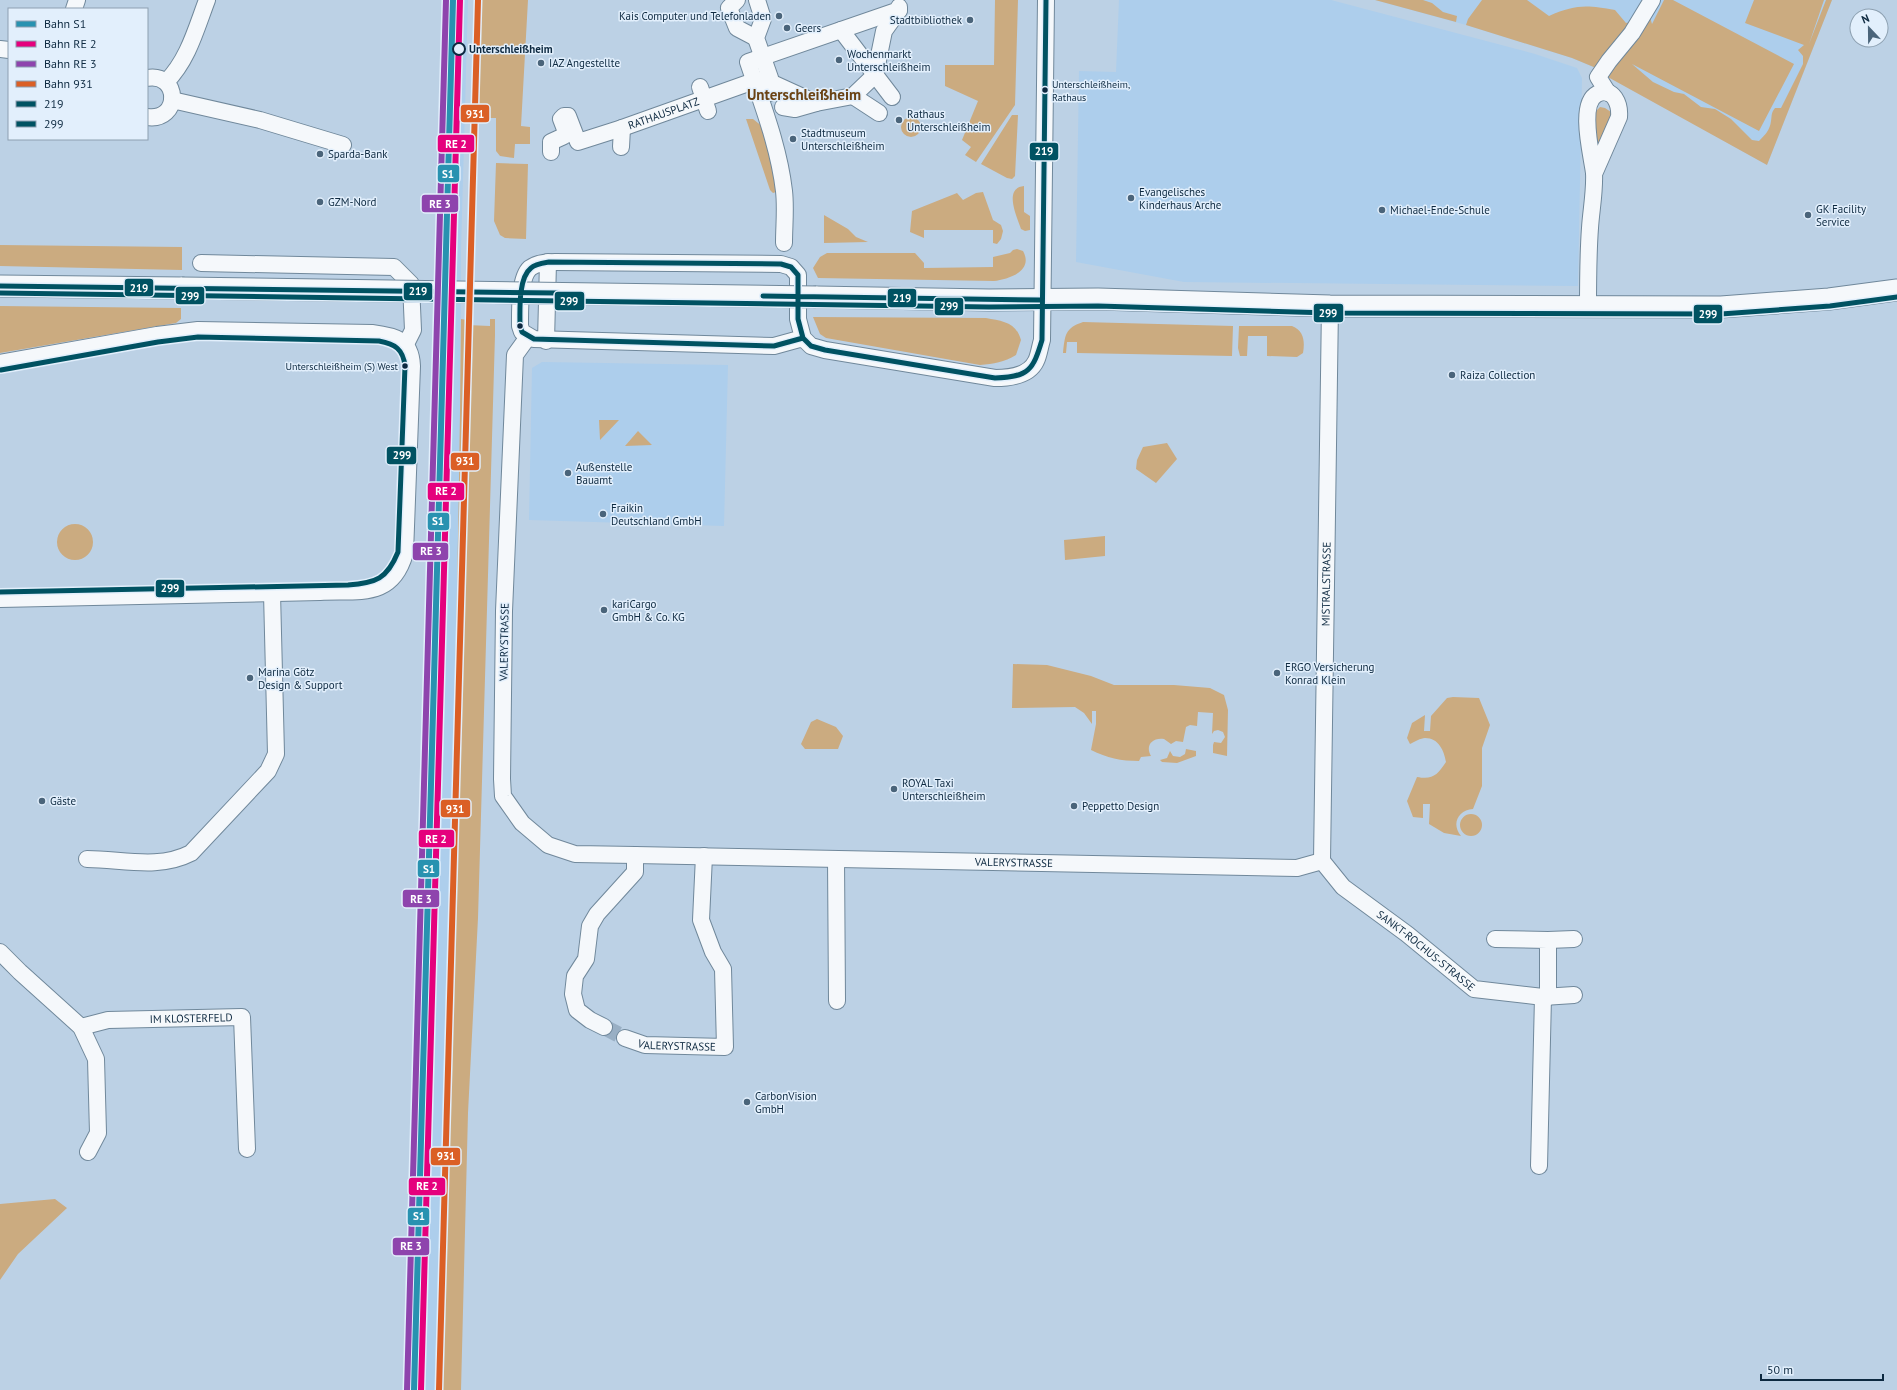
<svg xmlns="http://www.w3.org/2000/svg" width="1897" height="1390" font-family="'PT Sans',sans-serif">
	<rect width="100%" height="100%" fill="#bcd1e5"/>
	<path fill="#adceec" d="M450,0H468L461,250L460,494L436,1390H403L412,1151L437,326L443,248Z
		M1119,0H1331L1535,54L1577,68L1582,78L1578,286L1184,282L1076,262L1079,71L1116,72Z
		M1375,0H1832L1767,165L1596,68L1572,58L1466,25Z
		M542,362L728,365L724,526L529,520L532,368Z"/>
	<path fill="#cbab80" d="M477,0H528L521,126L530,127V144H515L514,158L500,156L496,151V118H475Z
		M995,0H1018L1015,105L976,162L965,155L971,147L962,140L978,101L945,86V65H994Z
		M1375,0H1423L1432,3L1443,12L1457,16L1456,22Z
		M1482,0H1527L1549,16C1576,4 1587,5 1615,10L1626,23L1635,21L1596,68L1572,58L1466,25L1468,19Z
		M1664,0H1673L1794,64L1759,131L1632,64L1653,82L1674,92L1684,94L1701,107L1715,109L1731,119L1752,140L1759,141C1765,135 1770,130 1771,121C1772,115 1771,113 1775,108H1781L1803,64V56L1798,50L1804,45L1745,23L1754,0H1824L1809,44L1826,0H1832L1767,165L1606,76L1650,17L1652,24Z
		M1600,107L1605,108L1611,112V118L1600,147L1596,146L1594,113Z
		M1012,115H1018L1015,176L1012,179L1007,178L981,164Z
		M901 127a10 10 0 1 1 20 0a10 10 0 1 1-20 0Z
		M746,119H753L763,127L779,191L773,193L770,190Z
		M496,163L528,164L526,239L505,238L500,235L494,221Z
		M1024,186V212L1030,216V230L1025,231L1021,229C1017,217 1003,188 1024,186Z
		M983,192L993,220L1001,225L1003,231L1001,239L997,244L993,243V230H924V238L910,232L912,211L957,193L963,200L976,193Z
		M824,215L848,229L856,237L868,242L824,243Z
		M0,245L182,247V270L0,266Z
		M1017,249L1023,251C1034,271 1009,279 994,281L818,278L813,268L820,257L827,253H915L924,263V268L993,267V257L1010,253L1013,250Z
		M0,306L181,308V319L176,323L0,353Z
		M813,317L986,318C1002,321 1016,322 1021,340L1016,355C1004,362 994,364 980,365L826,338L820,334Z
		M461,319L467,320V325L490,326V319H495V335L478,918L468,1113L461,1390H436C445,1033 458,676 461,319Z
		M1083,322L1233,326L1232,356L1077,353V342H1067L1066,353H1063C1065,335 1065,328 1083,322Z
		M1239,326H1292C1304,331 1305,341 1303,353L1297,357L1267,356V336H1248L1247,356H1240L1238,348Z
		M599,420H619L600,440Z
		M638,431L652,445L625,446Z
		M1167,443L1177,459L1156,483L1136,469L1137,460L1143,447Z
		M57 542a18 18 0 1 1 36 0a18 18 0 1 1-36 0Z
		M1105,536V556L1065,560L1064,540Z
		M1013,664L1047,665L1091,676L1114,685H1174L1210,688L1224,695L1228,710L1227,756L1213,753V745L1214,742L1221,743L1225,737L1223,732L1218,730L1214,731L1212,734L1213,713L1198,712L1197,726L1190,725L1186,727L1183,742L1176,741L1171,744L1164,739C1152,737 1145,746 1151,756L1141,757L1139,761C1121,761 1107,758 1091,750L1096,724V711H1092V724L1084,713L1075,707L1012,708Z
		M1453,697L1479,698L1490,725L1482,748V786L1473,809C1458,810 1451,824 1461,836L1444,833L1429,824L1430,804H1423V818L1413,817L1407,801L1417,777C1433,780 1437,775 1446,762C1444,751 1439,738 1425,738C1421,738 1414,742 1410,744L1407,738L1412,723L1425,715L1424,731H1430L1431,716L1447,698Z
		M817,719L836,727L843,736L838,749H805L801,744L811,722Z
		M1186,749L1196,751V756L1177,763L1162,762L1160,760L1167,758L1170,751L1173,756L1180,757L1185,754Z
		M1460 825a11 11 0 1 1 22 0a11 11 0 1 1-22 0Z
		M55,1199L67,1208L18,1254L0,1280V1204Z"/>
	<g fill="none" stroke-linecap="round" stroke-linejoin="round">
		<path stroke="#99afc4" stroke-width="16" stroke-dasharray="16 8" stroke-linecap="butt" d="M604,1027L625,1038"/>
		<g stroke="#70889b" stroke-width="18">
			<g id="minor">
				<path d="M737,0L729,8L737,28L756,38"/>
				<path d="M757,0L763,19L756,38L770,78V93"/>
				<path d="M74,9L77,0"/>
				<path d="M841,30L892,97"/>
				<path d="M0,49L9,50"/>
				<path d="M147,78C180,72 181,122 147,117"/>
				<path d="M166,82C188,60 196,29 207,0"/>
				<path d="M700,87L708,111"/>
				<path d="M1608,93L1598,77L1609,61L1632,33L1652,0"/>
				<path d="M853,96L879,113"/>
				<path d="M172,100L260,120L343,145"/>
				<path d="M783,107L795,109L816,103"/>
				<path d="M621,147L622,128"/>
				<path id="s1" d="M551,152V142L564,136L566,132L561,119L564,116H568L578,142L622,128L754,81L770,82L816,103L853,96L875,75L884,31L899,10"/>
				<path d="M784,243C784,226 786,208 784,191C779,147 762,104 748,62L899,10V7"/>
				<path d="M201,263L394,267L411,284L413,330L406,344"/>
				<path d="M1588,308C1588,281 1588,255 1590,228C1591,211 1595,191 1594,173C1592,156 1578,104 1597,94C1614,86 1620,105 1619,117L1594,174"/>
				<path id="s2" d="M528,337L515,355L504,611L502,779L503,796L522,823L548,845L575,854L635,855L1297,868L1322,861"/>
				<path d="M803,338L774,346L534,339L522,332L520,326C520,311 519,278 530,268C537,263 547,262 555,262L781,264L791,267L798,275V319L803,338L811,346L825,350L995,378C1009,378 1029,376 1036,361C1039,355 1040,346 1042,340L1046,0"/>
				<path d="M546,341L548,262"/>
				<path d="M0,363L157,335L198,330L372,333C395,336 411,339 412,366L405,553C392,599 360,590 320,592L0,599"/>
				<path d="M87,859C122,859 158,870 191,853L268,771L276,754L272,593"/>
				<path d="M836,859L837,1001"/>
				<path id="s3" d="M1322,861L1330,306"/>
				<path id="s4" d="M1322,861L1343,887L1407,934L1474,989L1543,997L1574,995"/>
				<path d="M1495,939L1548,940V997"/>
				<path d="M1548,940L1574,939"/>
				<path d="M0,952L20,972L81,1027L96,1059L98,1133L88,1152"/>
				<path id="s5" d="M81,1027L108,1020L242,1017L247,1149"/>
				<path d="M604,1027L590,1020L577,1010L573,994L575,976L586,959L590,926L597,914L635,872V855"/>
				<path id="s6" d="M625,1038L645,1045L725,1047L723,969L713,952L701,920L704,856"/>
				<path d="M1539,1166L1543,997"/>
			</g>
		</g>
		<g stroke="#70889b" stroke-width="23">
			<path id="major" d="M0,286L182,288
				M816,297L989,300L1098,299L1330,306L1721,307L1829,299L1897,290"/>
		</g>
		<use href="#minor" stroke="#f5f8fb" stroke-width="16"/>
		<use href="#major" stroke="#f5f8fb" stroke-width="21"/>
		<g stroke="#70889b" stroke-width="23" stroke-linecap="butt">
			<path id="major-bridge" d="M182,288L816,297"/>
		</g>
		<use href="#major-bridge" stroke="#f5f8fb" stroke-width="21"/>
		<g stroke="#e2effc" stroke-width="8">
			<path id="bus-1" d="M549,262L781,264L791,267L798,275V319L803,338L774,346L534,339L522,332L520,326C520,311 518,278 531,268C535,264 543,263 549,262Z
				M0,286L557,293
				M763,296L1041,300
				M803,338L811,346L825,350L995,378C1029,377 1033,370 1042,340L1046,0"/>
		</g>
		<g stroke="#e2effc" stroke-width="8">
			<path id="bus-2" d="M0,293L989,307L1098,306L1330,313L1721,314L1830,306L1897,297
				M0,592L348,585C376,583 387,579 398,552L405,366C403,349 395,344 379,341L198,337L158,342L1,370"/>
		</g>
		<use href="#bus-1" stroke="#005262" stroke-width="5"/>
		<use href="#bus-2" stroke="#005262" stroke-width="5"/>
		<g stroke="#e2effc" stroke-width="9">
			<path id="rail-1" d="M414,1390L453,0"/>
		</g>
		<g stroke="#e2effc" stroke-width="9">
			<path id="rail-2" d="M421,1390L460,0"/>
		</g>
		<g stroke="#e2effc" stroke-width="9">
			<path id="rail-3" d="M407,1390L446,0"/>
		</g>
		<g stroke="#e2effc" stroke-width="9">
			<path id="rail-4" d="M439,1390L478,0"/>
		</g>
		<use href="#rail-1" stroke="#2892b0" stroke-width="6"/>
		<use href="#rail-2" stroke="#e5007d" stroke-width="6"/>
		<use href="#rail-3" stroke="#8e44ad" stroke-width="6"/>
		<use href="#rail-4" stroke="#db5f25" stroke-width="6"/>
	</g>
	<g fill="#4a647a" stroke="#e2effc" stroke-width="1.5">
		<circle cx="779" cy="16" r="4"/>
		<circle cx="970" cy="20" r="4"/>
		<circle cx="787" cy="28" r="4"/>
		<circle cx="839" cy="60" r="4"/>
		<circle cx="541" cy="63" r="4"/>
		<circle cx="899" cy="120" r="4"/>
		<circle cx="793" cy="139" r="4"/>
		<circle cx="320" cy="154" r="4"/>
		<circle cx="1131" cy="198" r="4"/>
		<circle cx="320" cy="202" r="4"/>
		<circle cx="1382" cy="210" r="4"/>
		<circle cx="1808" cy="215" r="4"/>
		<circle cx="1452" cy="375" r="4"/>
		<circle cx="568" cy="473" r="4"/>
		<circle cx="603" cy="514" r="4"/>
		<circle cx="604" cy="610" r="4"/>
		<circle cx="1277" cy="673" r="4"/>
		<circle cx="250" cy="678" r="4"/>
		<circle cx="894" cy="789" r="4"/>
		<circle cx="42" cy="801" r="4"/>
		<circle cx="1074" cy="806" r="4"/>
		<circle cx="747" cy="1102" r="4"/>
	</g>
	<circle fill="#e2effc" stroke="#0d2940" stroke-width="2" cx="459" cy="49" r="6"/>
	<g fill="#0d2940" stroke="#e2effc" stroke-width="1.5">
		<circle cx="1045" cy="90" r="3.5"/>
		<circle cx="520" cy="326" r="3.5"/>
		<circle cx="405" cy="366" r="3.5"/>
	</g>
	<g text-anchor="middle" stroke-width="3" stroke-linejoin="round" paint-order="stroke">
		<g font-size="10" fill="#0d2940" stroke="#e2effc" text-anchor="start">
			<text x="1052" y="88">Unterschleißheim,<tspan x="1052" dy="13">Rathaus</tspan></text>
			<text x="398" y="370" text-anchor="end">Unterschleißheim (S) West</text>
		</g>
		<g font-size="11" fill="#0d2940" stroke="#e2effc" text-anchor="start">
			<text x="771" y="20" text-anchor="end">Kais Computer und Telefonladen</text>
			<text x="962" y="24" text-anchor="end">Stadtbibliothek</text>
			<text x="795" y="32">Geers</text>
			<text x="847" y="58">Wochenmarkt<tspan x="847" dy="13">Unterschleißheim</tspan></text>
			<text x="549" y="67">IAZ Angestellte</text>
			<text x="907" y="118">Rathaus<tspan x="907" dy="13">Unterschleißheim</tspan></text>
			<text x="801" y="137">Stadtmuseum<tspan x="801" dy="13">Unterschleißheim</tspan></text>
			<text x="328" y="158">Sparda-Bank</text>
			<text x="1139" y="196">Evangelisches<tspan x="1139" dy="13">Kinderhaus Arche</tspan></text>
			<text x="328" y="206">GZM-Nord</text>
			<text x="1816" y="213">GK Facility<tspan x="1816" dy="13">Service</tspan></text>
			<text x="1390" y="214">Michael-Ende-Schule</text>
			<text x="1460" y="379">Raiza Collection</text>
			<text x="576" y="471">Außenstelle<tspan x="576" dy="13">Bauamt</tspan></text>
			<text x="611" y="512">Fraikin<tspan x="611" dy="13">Deutschland GmbH</tspan></text>
			<text x="612" y="608">kariCargo<tspan x="612" dy="13">GmbH &amp; Co. KG</tspan></text>
			<text x="1285" y="671">ERGO Versicherung<tspan x="1285" dy="13">Konrad Klein</tspan></text>
			<text x="258" y="676">Marina Götz<tspan x="258" dy="13">Design &amp; Support</tspan></text>
			<text x="902" y="787">ROYAL Taxi<tspan x="902" dy="13">Unterschleißheim</tspan></text>
			<text x="50" y="805">Gäste</text>
			<text x="1082" y="810">Peppetto Design</text>
			<text x="755" y="1100">CarbonVision<tspan x="755" dy="13">GmbH</tspan></text>
		</g>
		<g font-size="11" font-weight="bold" fill="#0d2940" stroke="#e2effc" text-anchor="start">
			<text x="469" y="53">Unterschleißheim</text>
		</g>
		<g font-size="11" fill="#0d2940" stroke="#e2effc">
			<text dy="4" stroke="none"><textPath href="#s1" startOffset="169">RATHAUSPLATZ</textPath></text>
			<text dy="4" stroke="none"><textPath href="#s3" startOffset="277">MISTRALSTRASSE</textPath></text>
			<text transform="translate(504 642) rotate(-89)" y="4">VALERYSTRASSE</text>
			<text dy="4" stroke="none"><textPath href="#s2" startOffset="998">VALERYSTRASSE</textPath></text>
			<text dy="4" stroke="none"><textPath href="#s4" startOffset="138">SANKT-ROCHUS-STRASSE</textPath></text>
			<text dy="4" stroke="none"><textPath href="#s5" startOffset="111">IM KLOSTERFELD</textPath></text>
			<text dy="4" stroke="none"><textPath href="#s6" startOffset="53">VALERYSTRASSE</textPath></text>
		</g>
		<g font-size="15" font-weight="bold" fill="#6a4315" stroke="#e2effc">
			<text x="804" y="100">Unterschleißheim</text>
		</g>
	</g>
	<g stroke="#e2effc" stroke-width="1.5">
		<rect x="460" y="104" width="30" height="19" rx="4" fill="#db5f25"/>
		<rect x="437" y="134" width="38" height="19" rx="4" fill="#e5007d"/>
		<rect x="1029" y="142" width="30" height="19" rx="4" fill="#005262"/>
		<rect x="437" y="164" width="23" height="19" rx="4" fill="#2892b0"/>
		<rect x="421" y="194" width="38" height="19" rx="4" fill="#8e44ad"/>
		<rect x="124" y="278" width="30" height="19" rx="4" fill="#005262"/>
		<rect x="403" y="282" width="30" height="19" rx="4" fill="#005262"/>
		<rect x="175" y="286" width="30" height="19" rx="4" fill="#005262"/>
		<rect x="887" y="288" width="30" height="20" rx="4" fill="#005262"/>
		<rect x="554" y="291" width="31" height="20" rx="4" fill="#005262"/>
		<rect x="934" y="297" width="30" height="19" rx="4" fill="#005262"/>
		<rect x="1313" y="303" width="31" height="20" rx="4" fill="#005262"/>
		<rect x="1693" y="304" width="30" height="20" rx="4" fill="#005262"/>
		<rect x="386" y="446" width="31" height="19" rx="4" fill="#005262"/>
		<rect x="450" y="452" width="30" height="19" rx="4" fill="#db5f25"/>
		<rect x="427" y="482" width="38" height="19" rx="4" fill="#e5007d"/>
		<rect x="427" y="512" width="23" height="19" rx="4" fill="#2892b0"/>
		<rect x="412" y="542" width="37" height="19" rx="4" fill="#8e44ad"/>
		<rect x="155" y="579" width="30" height="19" rx="4" fill="#005262"/>
		<rect x="440" y="799" width="31" height="19" rx="4" fill="#db5f25"/>
		<rect x="418" y="829" width="37" height="19" rx="4" fill="#e5007d"/>
		<rect x="417" y="859" width="23" height="19" rx="4" fill="#2892b0"/>
		<rect x="402" y="889" width="38" height="19" rx="4" fill="#8e44ad"/>
		<rect x="430" y="1147" width="31" height="19" rx="4" fill="#db5f25"/>
		<rect x="408" y="1177" width="38" height="19" rx="4" fill="#e5007d"/>
		<rect x="407" y="1207" width="23" height="19" rx="4" fill="#2892b0"/>
		<rect x="392" y="1237" width="38" height="19" rx="4" fill="#8e44ad"/>
	</g>
	<g font-size="11" text-anchor="middle" font-weight="bold" fill="#fff">
		<text x="475" y="118">931</text>
		<text x="456" y="148">RE 2</text>
		<text x="1044" y="155">219</text>
		<text x="448" y="178">S1</text>
		<text x="440" y="208">RE 3</text>
		<text x="139" y="292">219</text>
		<text x="418" y="295">219</text>
		<text x="190" y="300">299</text>
		<text x="902" y="302">219</text>
		<text x="569" y="305">299</text>
		<text x="949" y="310">299</text>
		<text x="1328" y="317">299</text>
		<text x="1708" y="318">299</text>
		<text x="402" y="459">299</text>
		<text x="465" y="465">931</text>
		<text x="446" y="495">RE 2</text>
		<text x="438" y="525">S1</text>
		<text x="431" y="555">RE 3</text>
		<text x="170" y="592">299</text>
		<text x="455" y="813">931</text>
		<text x="436" y="843">RE 2</text>
		<text x="429" y="873">S1</text>
		<text x="421" y="903">RE 3</text>
		<text x="446" y="1160">931</text>
		<text x="427" y="1190">RE 2</text>
		<text x="419" y="1220">S1</text>
		<text x="411" y="1250">RE 3</text>
	</g>
	<rect x="8" y="8" width="140" height="132" fill="#e2effc" stroke="#8da0b1"/>
	<rect x="16" y="21" width="20" height="6" fill="#2892b0" stroke="#8da0b1"/>
	<text x="44" y="28" font-size="12" fill="#0d2940">Bahn S1</text>
	<rect x="16" y="41" width="20" height="6" fill="#e5007d" stroke="#8da0b1"/>
	<text x="44" y="48" font-size="12" fill="#0d2940">Bahn RE 2</text>
	<rect x="16" y="61" width="20" height="6" fill="#8e44ad" stroke="#8da0b1"/>
	<text x="44" y="68" font-size="12" fill="#0d2940">Bahn RE 3</text>
	<rect x="16" y="81" width="20" height="6" fill="#db5f25" stroke="#8da0b1"/>
	<text x="44" y="88" font-size="12" fill="#0d2940">Bahn 931</text>
	<rect x="16" y="101" width="20" height="6" fill="#005262" stroke="#8da0b1"/>
	<text x="44" y="108" font-size="12" fill="#0d2940">219</text>
	<rect x="16" y="121" width="20" height="6" fill="#005262" stroke="#8da0b1"/>
	<text x="44" y="128" font-size="12" fill="#0d2940">299</text>
	<g transform="translate(1869 28) rotate(338)"><circle r="19" fill="#e2effc" stroke="#8da0b1"/>
	<path d="M0-3L7 15L0 10L-7 15Z" fill="#4a647a"/>
	<text y="-6" font-size="11" font-weight="bold" text-anchor="middle" fill="#0d2940">N</text>
	</g>
	<path d="M1761 1374v6h122v-6" fill="none" stroke="#0d2940" stroke-width="2"/>
	<text x="1767" y="1374" font-size="12" fill="#0d2940" stroke="#e2effc" stroke-width="3" paint-order="stroke">50 m</text>
</svg>
